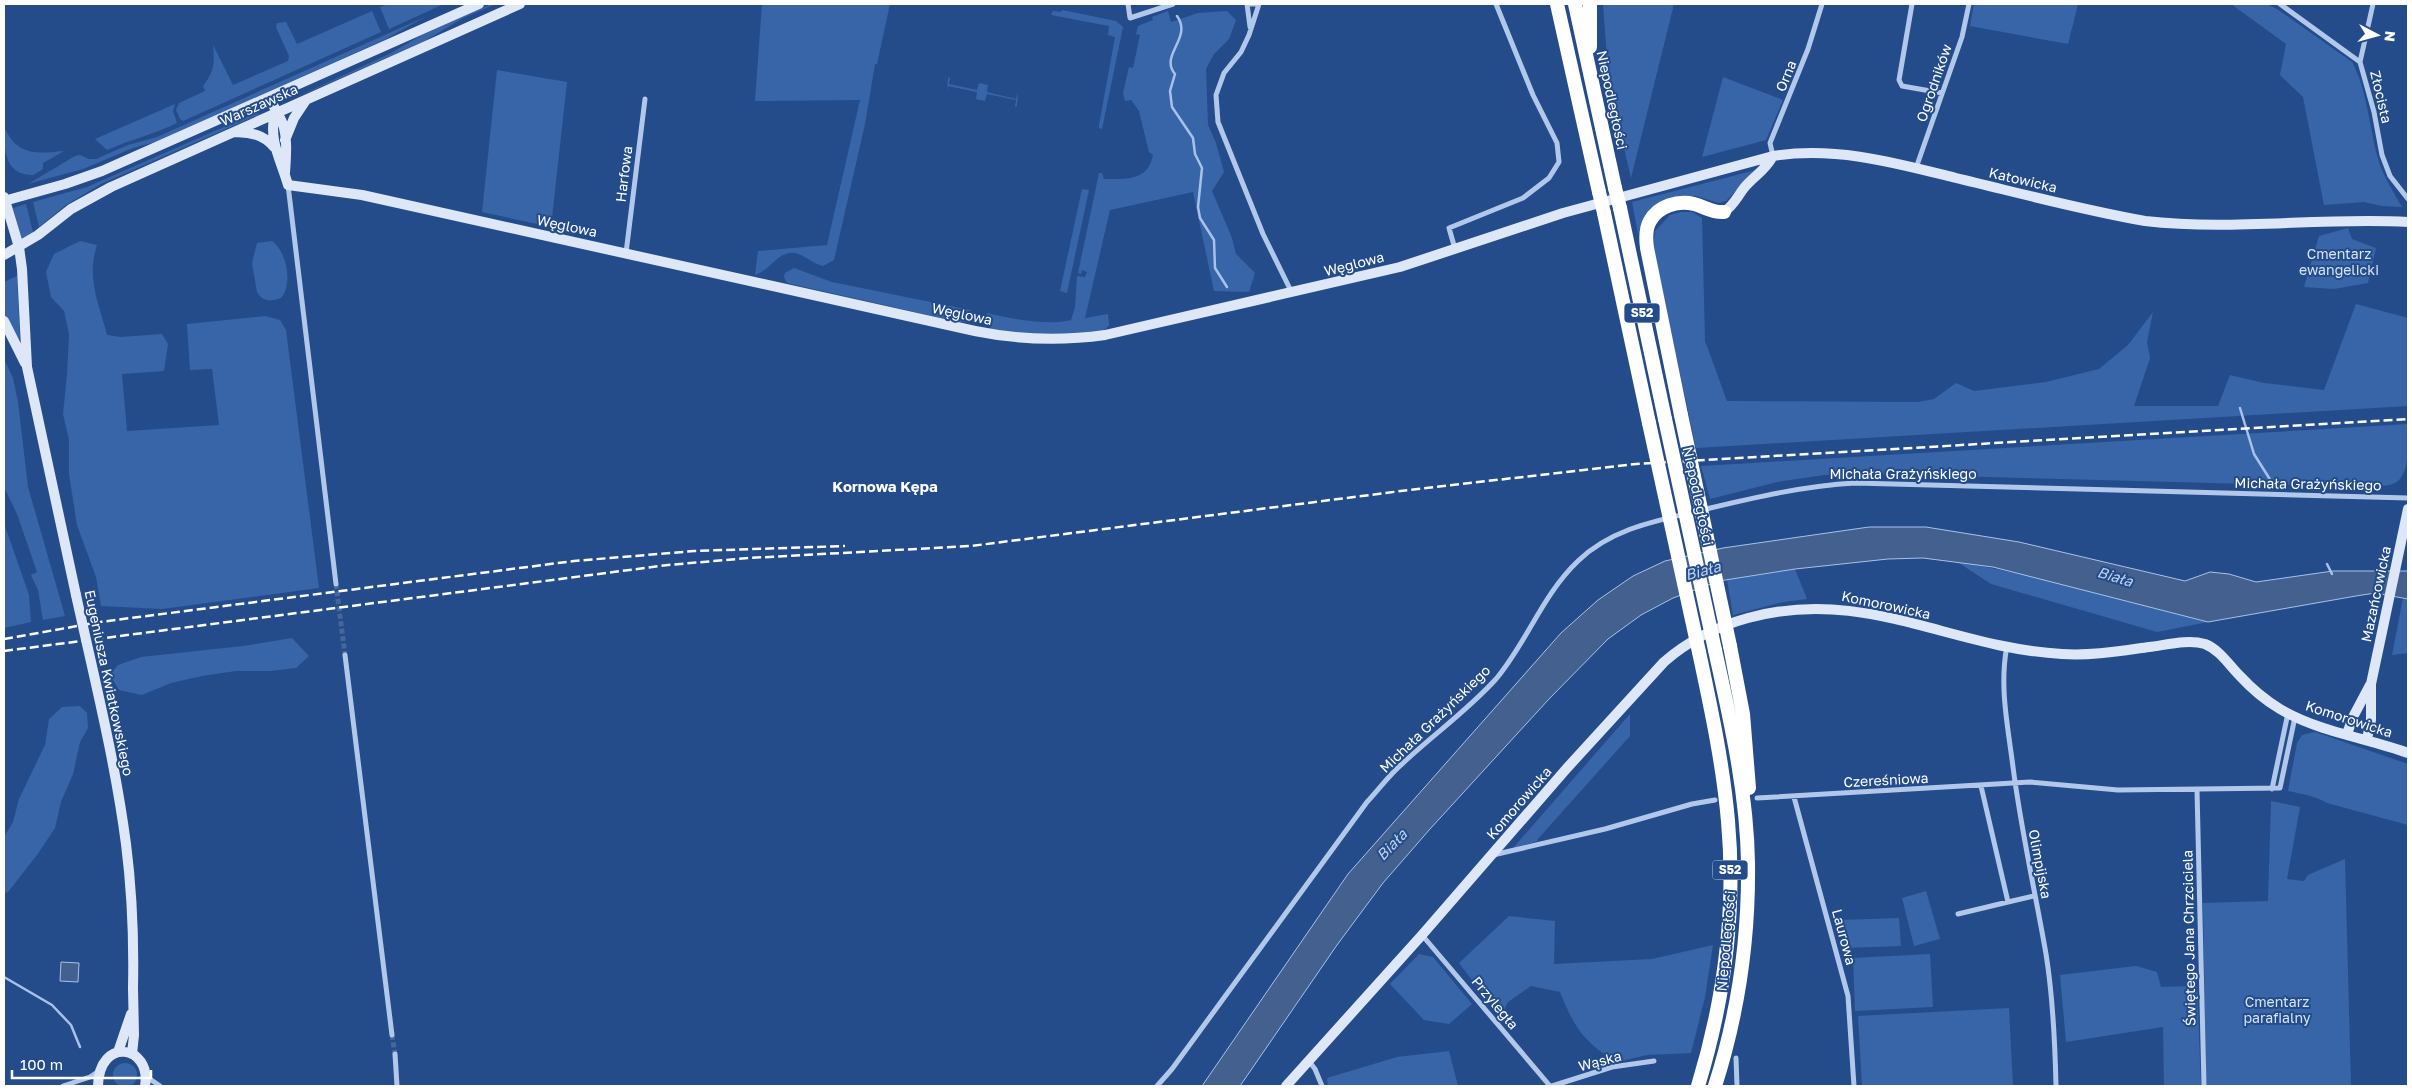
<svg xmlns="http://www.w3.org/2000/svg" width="2412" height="1090" font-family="'Golos Text',sans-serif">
	<rect width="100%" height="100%" fill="#244c8b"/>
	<path fill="#3865a8" d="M388,4H444L389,29L380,7Z
		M491,4H496L463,18L423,42L288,101L389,54L424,34Z
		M762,4H890L877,64H875L865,124L834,260L823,266C813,264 805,255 795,253C778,250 770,271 755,275L758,251L827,245L860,100L755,101Z
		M1603,4H1674L1631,178L1609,84Z
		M1974,4H2078L2068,44L1970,26Z
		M2231,4H2266L2277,9L2352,62C2367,90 2369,124 2377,155C2381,173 2393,191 2402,207L2382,206L2364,202L2324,205L2303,97L2280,75L2286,44Z
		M1062,10L1116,21L1123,27L1102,129L1099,128V125L1115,37L1108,35L1109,26L1051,15L1053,11L1061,12Z
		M372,11L381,32L183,121L180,119L176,110L179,103L205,91L203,86C214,72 215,63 213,45L233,85L288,61L289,56L276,27L277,23L286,22L297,44Z
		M1168,11L1171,22L1198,13L1227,11L1236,20L1229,39L1214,54L1206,69L1208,125L1216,143L1224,172L1212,191L1232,238L1236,254L1255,273L1249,292L1214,291L1193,192L1110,210L1085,318L1108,314L1109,325L1106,329C1077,341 1023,333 992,330L985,321L987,313C1012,319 1048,326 1071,320L1075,307L1077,276L1085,277L1087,272L1082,270L1081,274L1078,273L1099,173H1102L1104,179C1127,179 1148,181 1153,155L1149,152L1139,111L1131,100L1125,101L1123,93L1129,67L1133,68L1140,35L1136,34L1138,26L1153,20L1152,17Z
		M425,17L384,40L159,141L133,148L83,169L28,184L75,156L80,155L89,159H96L128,145L157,137Z
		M497,70L567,82L551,227L482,212Z
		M950,77L949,84L977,90L979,83L988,85L987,92L1016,99L1018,92L1017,106L1015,107L1016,100L987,94L985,101L976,99L977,92L948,86L947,93L948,78Z
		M1723,77L1783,100L1766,140L1702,157Z
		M175,104L173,111L177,123C154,134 130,140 107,150L95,139Z
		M256,113L260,114L101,184L66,205L39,227L33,202L87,187Z
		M4,126C16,156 37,154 64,151L43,163V169L33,175C4,175 4,149 4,126Z
		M1756,170L1726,201L1719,203L1696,196L1683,197L1643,220L1638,234L1632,202Z
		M1082,189L1089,190L1067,293L1060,291Z
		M26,204L33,232L22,240L13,208Z
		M1681,212H1692L1702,218L1705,341L1727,401L1918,402L1934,399L1956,383L1974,391L2046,382L2099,369L2128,345L2153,312L2147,342L2150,358L2134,406H2218L2230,375L2264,383L2324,390L2356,304L2408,318V406L1696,448L1653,250L1655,231L1670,215Z
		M2348,228L2352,239L2376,248L2368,283L2334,289L2304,287L2319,236Z
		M80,241L97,245C86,278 99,304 107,335L121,337L162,334L168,344L164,371L122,374L127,431L219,425L212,369L190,370L187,324L265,316L280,320L286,330L319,588L162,609L101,606L96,577L77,525L69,474V440L63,414L67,375L69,334L64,311L51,297L46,272L54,254Z
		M272,241C286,251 293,282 282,297C273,302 262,302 257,292L252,263L257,243Z
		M794,268L832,282L970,310L971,314L966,322H959L787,283L784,277L785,273Z
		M17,276L20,338L17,342L4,314V282Z
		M4,359L13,378L18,402L28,487L65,616L43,620L38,590L31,575L37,572L17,514L4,487Z
		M2408,424C2408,439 2411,475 2395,483C2387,487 2376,486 2367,487L1875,474L1824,475L1777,482L1710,499L1701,466Z
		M4,523L29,595L31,622L4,628Z
		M1956,561L2040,578L2208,622L2157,632L1991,584Z
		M1795,569L1807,599L1783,602L1733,615L1727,580Z
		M2403,598L2408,599V653L2392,655Z
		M292,638L309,656L296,668L270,671H236L202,676L171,683L142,695L119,690L110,675L118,665L141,657L243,646Z
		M80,706L87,713L88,728L80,742L73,774L61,802L55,828L37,855L8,892L4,893V837L13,822L19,799L45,745L49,719L62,707Z
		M1630,714V736L1537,840L1538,841L1513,848Z
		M2315,732L2408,764V825L2327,803C2315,796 2303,794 2288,791L2297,743L2302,735Z
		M2271,801L2300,807L2287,879L2304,881L2308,875L2345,859L2351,1086H2206L2203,903L2268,901Z
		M1926,891L1940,939L1914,946L1902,898Z
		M1509,916L1555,921L1554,964L1652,959L1713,945L1705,997L1691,1053L1647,1055L1617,1062C1584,1043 1574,1027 1560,992L1531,986L1508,1002L1500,1017L1459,963Z
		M1899,918L1901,946L1843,948L1842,920Z
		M1419,954L1433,957L1472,1004L1449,1024L1424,1020L1390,984Z
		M1930,954L1933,1007L1855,1011L1853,958Z
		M2136,966L2157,972L2161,987L2197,986L2201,1086H2164L2163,1027L2066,1042L2060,975Z
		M2009,1008L2013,1086H1862L1858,1016Z
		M1449,1051L1458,1086H1328L1327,1078L1397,1057Z
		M113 1075a12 12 0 1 1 24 0a12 12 0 1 1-24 0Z"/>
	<path fill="#44608e" stroke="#a6c2eb" d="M1869,527H1926L2019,542L2185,581L2210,572L2229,574L2256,582L2333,571H2408V599L2375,593L2356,596L2208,622L1993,567L1923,558L1888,559L1795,569L1719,581L1673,598L1641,615L1608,639L1549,699L1430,829L1383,883L1337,945L1240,1086H1202L1348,874L1561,633L1598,600L1633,576L1665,561L1723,548Z
		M61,962L79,963L78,982L60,981Z"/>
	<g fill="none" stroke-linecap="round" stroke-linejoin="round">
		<path stroke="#a6c2eb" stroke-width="2.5" d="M1177,16C1193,38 1159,55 1175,74L1170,91L1172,107L1193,138L1195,154L1202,168L1198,207L1200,218L1214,240L1215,268L1227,287
			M2240,408L2254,454L2271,481
			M2327,564L2332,574
			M4,977L52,1005L71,1025L80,1047"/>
		<path stroke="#45679c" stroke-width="5" stroke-dasharray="5 2.5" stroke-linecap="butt" d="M336,584L345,655
			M392,1035L395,1054"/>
		<path stroke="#b2c8ea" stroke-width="5" d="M1128,4L1130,18L1173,4
			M1247,4L1250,27
			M1248,4H1255
			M1259,4L1249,35L1241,52L1224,73L1216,95L1218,122L1263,234L1292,293
			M1912,4L1899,80L1902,86L1942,93
			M2280,4L2360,62L2374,112L2382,155L2390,176L2408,199
			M2360,62L2373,4
			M1773,156L1770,143L1808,49L1822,4
			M1916,168L1962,37L1969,4
			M288,185L336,584
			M1455,249L1449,228L1523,198L1549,178L1559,162L1557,143L1533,95L1496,4
			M626,253L645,99
			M2007,646C1999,686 2008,727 2013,767C2021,830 2035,891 2046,954C2053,997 2055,1042 2056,1086
			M345,655L392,1035
			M1981,786L2008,902L2034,896
			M2272,789L2288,713
			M2197,790L2204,1086
			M1794,797L1848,996L1854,1086
			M1757,798L2030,782L2118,790L2280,788L2295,717
			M1493,855L1605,829L1692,804L1715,800
			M1958,914L2008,902
			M1422,935L1550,1086
			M395,1054L397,1086
			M1736,1058L1737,1086
			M1308,1060L1315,1069L1322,1086
			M147,1077L160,1086
			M63,1086L90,1077L99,1071
			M1157,1086L1172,1069L1367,802C1379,789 1390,774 1403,763C1434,734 1468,710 1496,679C1527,642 1543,594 1578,561C1613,527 1661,520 1706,509C1756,497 1804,486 1855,483L2408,498
			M1552,1086L1612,1067L1654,1061"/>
		<path stroke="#dde7f8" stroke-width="10" d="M269,97C273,106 278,113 282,122C288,136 286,157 285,173
			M275,113C268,140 281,160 288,185L362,195L975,331C1019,340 1062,341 1105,335L1400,267L1563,213L1773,156C1836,146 1896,163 1956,178C2019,193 2082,210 2145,221C2232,231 2321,217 2408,222
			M235,132C252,133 263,134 274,147
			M285,140L294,118L306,100
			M4,197L19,247L22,269L27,367L76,595
			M4,201L65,184L102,171L479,4
			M1724,212C1734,205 1737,197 1744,188C1755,175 1764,172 1773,156
			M4,255L38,235L71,209L111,187L520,4
			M4,321L25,363
			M2347,734L2353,717L2370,685
			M2367,739L2371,720V684L2408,509
			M118,1052L131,1014
			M132,1054L134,1035L133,988
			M98,1086C99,1036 152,1045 145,1086
			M1286,1086L1422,935L1567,768L1664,662C1689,640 1715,627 1748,618C1864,586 1950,648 2062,654C2091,656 2120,651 2149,647C2166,645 2188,639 2205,644C2220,650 2229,665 2240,676C2252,689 2265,700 2280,709C2319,732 2367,738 2408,753"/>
		<path stroke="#fff" stroke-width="14" d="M1557,4L1599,192
			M1575,4L1615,188
			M1590,4V47
			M1620,208L1665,419
			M1604,213L1649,423
			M1681,415L1647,248C1646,240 1645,229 1650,221C1658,206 1678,200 1694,204C1705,207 1713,213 1724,212
			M1730,646L1743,714L1749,788
			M1715,650C1730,719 1747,791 1748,863C1749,938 1738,1014 1715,1086
			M1698,1086C1724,1001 1736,910 1728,821C1723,764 1711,708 1699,652"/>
		<path stroke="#fff" stroke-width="2.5" stroke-dasharray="9 4" stroke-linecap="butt" d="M4,639L100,622L574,561L694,551L845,546
			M4,651L668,565L749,558L971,546L1409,490L1636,464L2408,419"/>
		<path stroke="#dde7f8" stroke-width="10" d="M76,595C94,677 115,760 126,844C132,891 134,940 133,988"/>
		<path stroke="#fff" stroke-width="14" d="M1615,188L1620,208
			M1599,192L1604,213
			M1681,415L1730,646
			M1665,419L1715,650
			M1649,423L1699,652"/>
	</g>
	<g text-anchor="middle" stroke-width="4" stroke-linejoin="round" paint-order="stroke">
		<g fill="#244c8b" stroke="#bdc9dc" stroke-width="1">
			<rect x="1624.5" y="303.5" width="35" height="19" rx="4"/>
			<rect x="1712.5" y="860.5" width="35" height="19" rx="4"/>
		</g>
		<g font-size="12" font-weight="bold" fill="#fff">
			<text x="1642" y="317">S52</text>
			<text x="1730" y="874">S52</text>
		</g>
		<g font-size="14" fill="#fff" stroke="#244c8b">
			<text transform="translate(1786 76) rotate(-68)" y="5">Orna</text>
			<text transform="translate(1934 83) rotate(-71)" y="5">Ogrodników</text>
			<text transform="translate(2381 97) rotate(77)" y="5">Złocista</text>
			<text transform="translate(1612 100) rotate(78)" y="5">Niepodległości</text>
			<text transform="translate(259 105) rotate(-24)" y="5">Warszawska</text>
			<text transform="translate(624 174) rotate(-83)" y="5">Harfowa</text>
			<text transform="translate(2023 180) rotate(13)" y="5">Katowicka</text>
			<text transform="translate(567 226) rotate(12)" y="5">Węglowa</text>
			<text transform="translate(1354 264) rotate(-14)" y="5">Węglowa</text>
			<text transform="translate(962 314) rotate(12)" y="5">Węglowa</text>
			<text x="1903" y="479">Michała Grażyńskiego</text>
			<text transform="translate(2308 484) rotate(1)" y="5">Michała Grażyńskiego</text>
			<text transform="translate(1698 496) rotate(78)" y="5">Niepodległości</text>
			<text transform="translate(2376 594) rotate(-78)" y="5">Mazańcowicka</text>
			<text transform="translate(1886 605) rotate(12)" y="5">Komorowicka</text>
			<text transform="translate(109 683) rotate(78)" y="5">Eugeniusza Kwiatkowskiego</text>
			<text transform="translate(1435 719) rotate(-44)" y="5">Michała Grażyńskiego</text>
			<text transform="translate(2349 719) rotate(18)" y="5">Komorowicka</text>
			<text transform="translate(1886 780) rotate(-3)" y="5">Czereśniowa</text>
			<text transform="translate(1519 803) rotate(-49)" y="5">Komorowicka</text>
			<text transform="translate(2040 864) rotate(79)" y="5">Olimpijska</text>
			<text transform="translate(1844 937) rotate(75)" y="5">Laurowa</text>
			<text transform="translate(2189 938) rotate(-91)" y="5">Świętego Jana Chrzciciela</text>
			<text transform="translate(1726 941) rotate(-85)" y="5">Niepodległości</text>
			<text transform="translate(1495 1003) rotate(50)" y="5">Przyległa</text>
			<text transform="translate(1600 1061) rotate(-15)" y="5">Wąska</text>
		</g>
		<g font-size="14" fill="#d6e4f8" stroke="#244c8b">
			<text x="2339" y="259">Cmentarz<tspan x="2339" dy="16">ewangelicki</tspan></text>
			<text x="2277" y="1007">Cmentarz<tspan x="2277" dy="16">parafialny</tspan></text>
		</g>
		<g font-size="15" font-weight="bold" fill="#fff" stroke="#244c8b">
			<text x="885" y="492">Kornowa Kępa</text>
		</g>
		<g font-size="15" font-style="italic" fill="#bed3f1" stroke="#244c8b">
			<text transform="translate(1703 571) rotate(-15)" y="5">Biała</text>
			<text transform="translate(2115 577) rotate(17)" y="5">Biała</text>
			<text transform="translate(1392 845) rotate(-46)" y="5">Biała</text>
		</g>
	</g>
	<rect width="2412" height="1090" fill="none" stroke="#ffffff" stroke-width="10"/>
	<g transform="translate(2377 35) rotate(96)" stroke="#244c8b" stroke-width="4" paint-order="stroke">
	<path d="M0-4L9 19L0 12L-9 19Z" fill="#ffffff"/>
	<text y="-8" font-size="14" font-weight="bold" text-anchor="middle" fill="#ffffff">N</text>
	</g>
	<path d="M12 1070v8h139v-8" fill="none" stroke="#ffffff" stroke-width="2.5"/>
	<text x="20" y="1070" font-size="15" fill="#ffffff" stroke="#244c8b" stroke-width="4" paint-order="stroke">100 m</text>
</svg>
